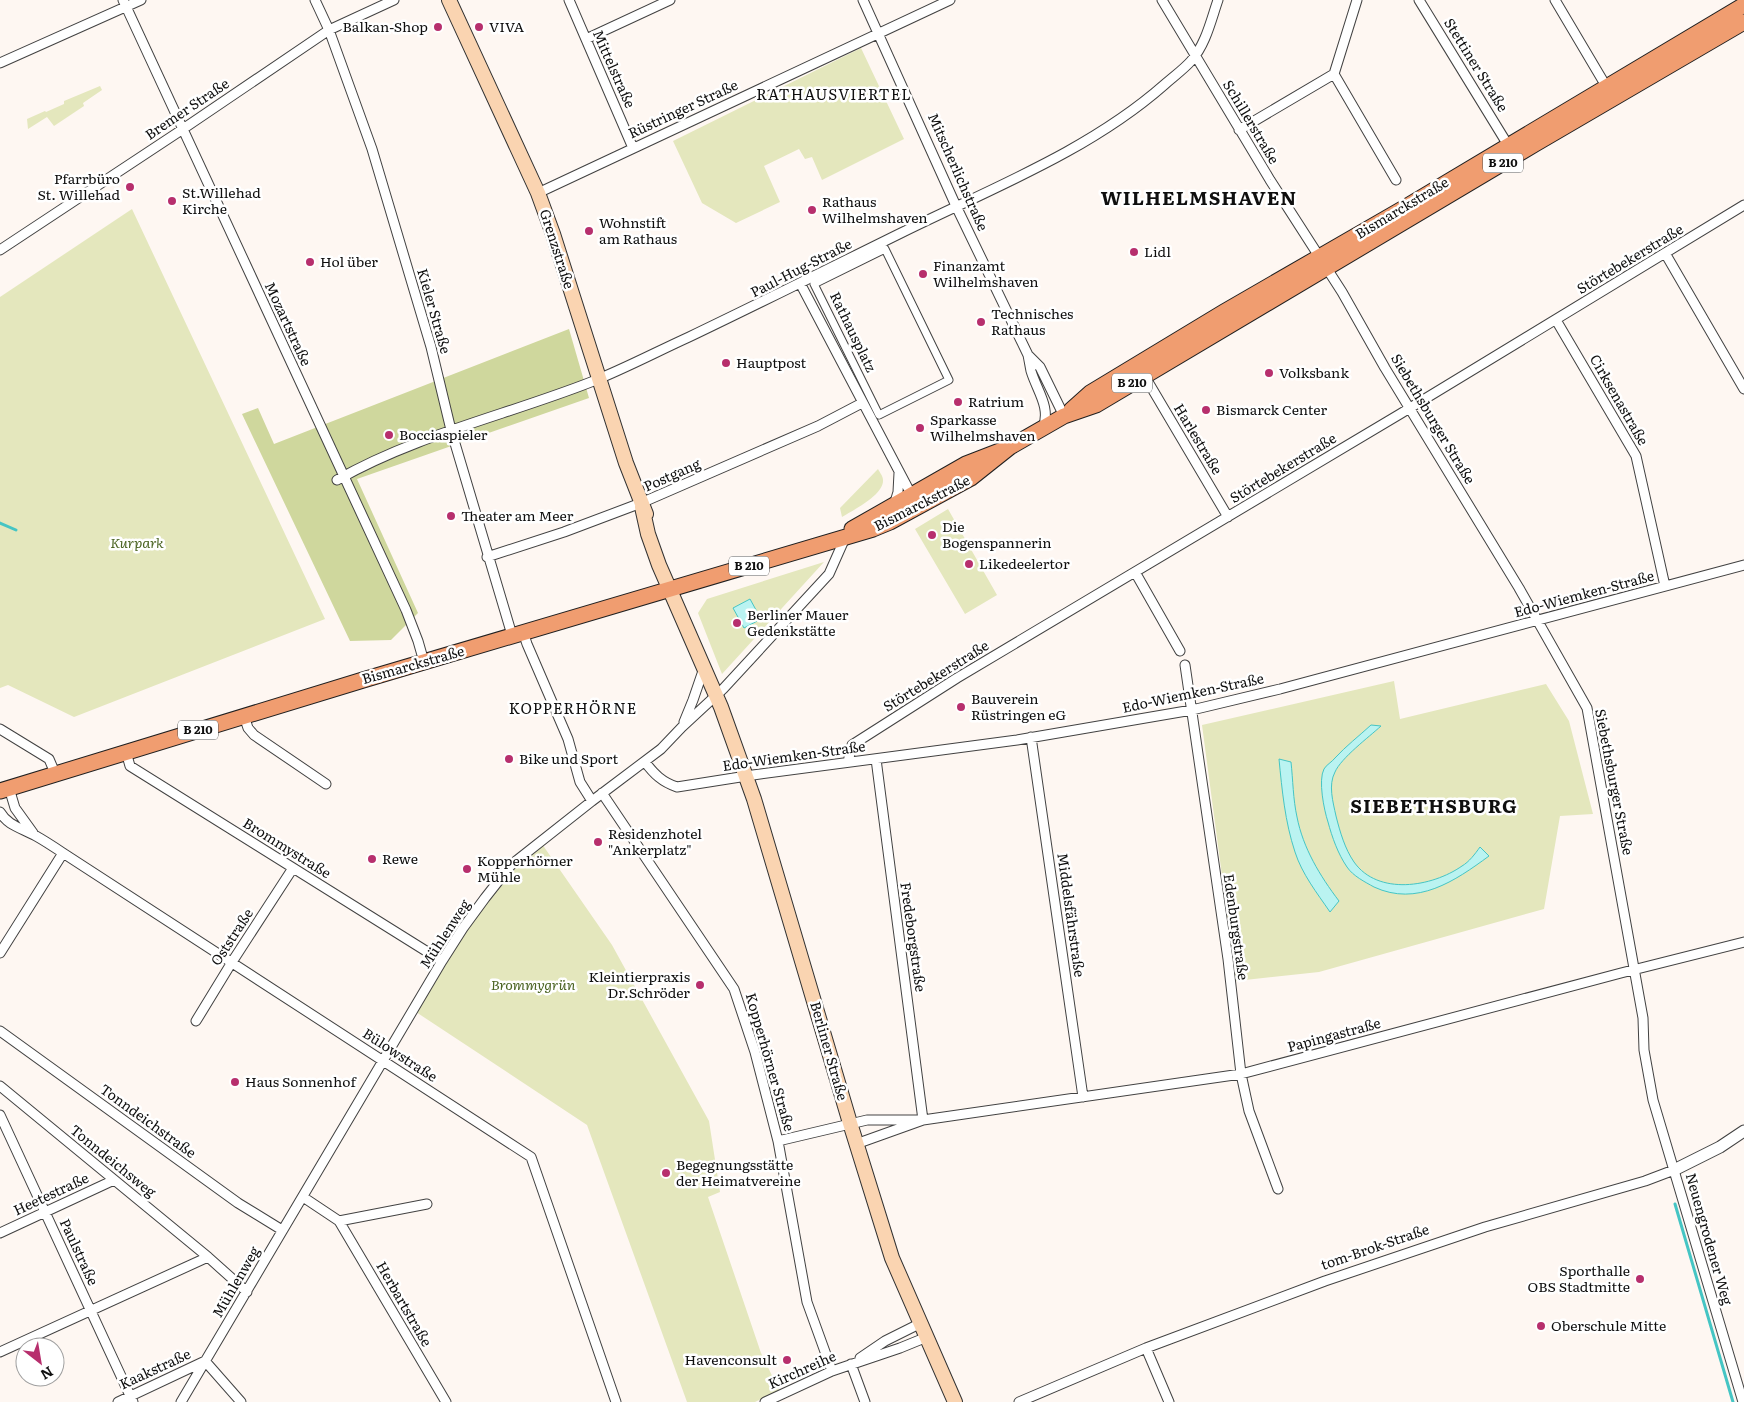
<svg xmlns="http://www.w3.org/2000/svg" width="1744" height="1402" font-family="Literata,serif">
	<rect width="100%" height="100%" fill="#fef7f2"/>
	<path fill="#e4e7bd" d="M861,48L904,139L822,180L812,157L805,159L799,149L764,166L780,202L736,223L702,203L673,141Z
		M100,86L102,90L83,103L84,106L54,126L47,117L28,129L27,119L45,111L46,112L64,104V101Z
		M132,209L325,619L74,717L8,685L0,688V297Z
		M878,469C880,473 883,476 883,480C884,495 853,510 842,517L840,508Z
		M948,509L997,595L965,614L915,529Z
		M824,562L722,674L698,613L707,599Z
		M1394,681L1400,719L1546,684L1569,721L1593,814L1560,816L1544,909L1319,972L1236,981L1202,725Z
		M542,844L612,945L709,1121L720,1192L708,1197L761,1353L779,1390L755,1402H687L587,1125L416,1012L464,931L513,867Z"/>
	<path fill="#cfd79d" d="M569,329L589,398L357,479L418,613L391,640L350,641L242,414L258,408L274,444Z"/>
	<path fill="#baf3f1" stroke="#45c5c4" d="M750,599L761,619L744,628L733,608Z
		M1371,725L1381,726C1369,737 1341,758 1335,772C1328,785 1333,802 1336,816C1340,832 1345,849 1354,862C1378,896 1432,887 1462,866C1469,862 1475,854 1480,847L1489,856C1455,881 1417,907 1374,887C1365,882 1353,876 1347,867C1338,854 1332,837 1328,822C1324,810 1318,780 1324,769C1326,765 1332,762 1335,758C1346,746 1359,736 1371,725Z
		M1279,759L1291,762C1293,780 1293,799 1297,817C1303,848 1320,876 1339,901L1330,912C1317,893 1302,874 1295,852C1285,822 1282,790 1279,759Z"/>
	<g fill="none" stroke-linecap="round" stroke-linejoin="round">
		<path stroke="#45c5c4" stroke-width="3" d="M0,523L16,530
			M1675,1204L1733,1402"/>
		<g stroke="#424242" stroke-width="9">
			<path id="pedestrian" d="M885,249L949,380L879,415L814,284Z"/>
		</g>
		<g stroke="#424242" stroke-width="11">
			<path id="minor" d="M123,0L406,610L418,641L424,662
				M315,0L329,30L372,149L431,347L451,430L512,635
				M569,0L633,148
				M863,0L956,206L1028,355C1029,360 1030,366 1031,371C1037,391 1051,407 1043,428
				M1162,0L1270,180L1342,292L1385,368L1519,588L1587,708L1643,1018L1644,1050L1653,1100L1743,1402
				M1419,0L1508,145
				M1555,0L1606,86
				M586,39L670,0
				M0,63L141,0
				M1334,74L1396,180
				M1239,130L1334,74L1357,0
				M538,193L950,0
				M0,250L177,133L329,30L394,0
				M1665,253L1744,389
				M800,283L911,494L914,497
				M1556,320L1636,456L1665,586
				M1029,356L1040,367L1064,416
				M1144,375L1228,517
				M337,480C416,435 507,415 591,382C624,369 656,352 689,337C760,303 830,268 901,233C990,189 1089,151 1164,85C1173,77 1184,69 1191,61C1206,44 1211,20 1218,0
				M894,505L898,492L899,473
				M487,557L564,532L641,503L818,426L862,403
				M1135,572L1180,651
				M523,632L527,644L568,739L580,782L592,801
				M1185,665L1228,959L1241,1074L1249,1111L1278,1189
				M244,716L248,728L254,735L326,784
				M684,722L693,700L704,668
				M0,729L49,759L55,773
				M1031,737L1083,1097
				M126,752L130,766L442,961
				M645,762C654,774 662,782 677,787L753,775L1017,740L1192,710L1280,689L1744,565
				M848,762L852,745L957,678L1400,414L1744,205
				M9,788L15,808L33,833
				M602,793L734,989L755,1052L778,1141L807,1302L832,1371
				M0,812C8,826 22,828 36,836C45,841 54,847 63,853L531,1157L616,1402
				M0,953L63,853
				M196,1021L232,962L293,868
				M0,1031L238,1203L282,1230
				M0,1086L208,1257
				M0,1115L133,1402
				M778,1141L867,1120H923L1241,1074L1621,973L1744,942
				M856,1144L923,1120L876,759
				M303,1197L339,1221L446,1402
				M339,1221L427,1204
				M0,1233L114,1180
				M1146,1348L1169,1402
				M0,1352L208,1257L247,1292
				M860,1358L885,1341L921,1323
				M851,1364L865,1402
				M118,1402L205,1361L241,1402
				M181,1402L442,961L463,928L485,898L511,865L592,801L661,749L682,727L723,689L829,574L845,538
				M765,1402L832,1371L900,1348L927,1337
				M1019,1402L1146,1348L1325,1281L1485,1227L1645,1181L1674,1170"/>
		</g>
		<g stroke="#424242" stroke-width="13">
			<path id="tertiary" d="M1674,1170L1720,1147L1744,1131"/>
		</g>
		<g stroke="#313131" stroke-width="16">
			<path id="secondary" d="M449,0L538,193L553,234L626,463L646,514
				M642,507L648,534L659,565L721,707L754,799L850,1123L892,1258L955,1402"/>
		</g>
		<g stroke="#202020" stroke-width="17">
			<path id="primary" d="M1071,410L1090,393L1224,312L1404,208L1744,5
				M852,529L966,464L1010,447L1064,416L1096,405L1535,144L1744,22
				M0,791L363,680L873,529L890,522L971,478L1010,447"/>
		</g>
		<use href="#pedestrian" stroke="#fff" stroke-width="7"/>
		<use href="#minor" stroke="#fff" stroke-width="9"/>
		<use href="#tertiary" stroke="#fff" stroke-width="11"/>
		<use href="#secondary" stroke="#fad4b1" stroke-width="14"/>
		<use href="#primary" stroke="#f09d70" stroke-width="15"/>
	</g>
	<g fill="#b72f6d" stroke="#fff" stroke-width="2">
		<circle cx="438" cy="27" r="5"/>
		<circle cx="479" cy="27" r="5"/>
		<circle cx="130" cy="187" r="5"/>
		<circle cx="172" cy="201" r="5"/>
		<circle cx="812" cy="210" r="5"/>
		<circle cx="589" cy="231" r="5"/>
		<circle cx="1134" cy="252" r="5"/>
		<circle cx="310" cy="262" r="5"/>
		<circle cx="923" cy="274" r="5"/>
		<circle cx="981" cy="322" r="5"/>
		<circle cx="726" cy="363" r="5"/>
		<circle cx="1269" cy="373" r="5"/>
		<circle cx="958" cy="402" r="5"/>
		<circle cx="1206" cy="410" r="5"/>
		<circle cx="920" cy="428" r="5"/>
		<circle cx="389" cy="435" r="5"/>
		<circle cx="451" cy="516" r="5"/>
		<circle cx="932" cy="535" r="5"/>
		<circle cx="969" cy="564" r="5"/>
		<circle cx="737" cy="623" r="5"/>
		<circle cx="961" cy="707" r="5"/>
		<circle cx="509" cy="759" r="5"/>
		<circle cx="598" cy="842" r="5"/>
		<circle cx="372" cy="859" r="5"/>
		<circle cx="467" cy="869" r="5"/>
		<circle cx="700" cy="985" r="5"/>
		<circle cx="235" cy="1082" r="5"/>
		<circle cx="666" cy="1173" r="5"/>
		<circle cx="1640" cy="1279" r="5"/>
		<circle cx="1541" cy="1326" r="5"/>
		<circle cx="787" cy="1360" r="5"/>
	</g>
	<g text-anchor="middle" stroke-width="5" stroke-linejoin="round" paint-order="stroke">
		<g fill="#fff" stroke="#575757" stroke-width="1">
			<rect x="1483" y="153.5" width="40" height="19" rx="4"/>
			<rect x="1112" y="373.5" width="40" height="19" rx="4"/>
			<rect x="729" y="556.5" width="40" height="19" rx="4"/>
			<rect x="178" y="720.5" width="40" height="19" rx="4"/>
		</g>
		<g font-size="12" font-weight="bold" fill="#0f0f0f">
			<text x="1503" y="167">B 210</text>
			<text x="1132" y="387">B 210</text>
			<text x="749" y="570">B 210</text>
			<text x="198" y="734">B 210</text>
		</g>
		<g font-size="14" fill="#0f0f0f" stroke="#fff" text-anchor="start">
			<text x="428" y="32" text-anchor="end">Balkan-Shop</text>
			<text x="489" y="32">VIVA</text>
			<text x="120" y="184" text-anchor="end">Pfarrbüro<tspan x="120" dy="16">St. Willehad</tspan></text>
			<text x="182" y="198">St.Willehad<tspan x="182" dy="16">Kirche</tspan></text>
			<text x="822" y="207">Rathaus<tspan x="822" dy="16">Wilhelmshaven</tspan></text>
			<text x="599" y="228">Wohnstift<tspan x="599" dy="16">am Rathaus</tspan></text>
			<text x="1144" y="257">Lidl</text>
			<text x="320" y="267">Hol über</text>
			<text x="933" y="271">Finanzamt<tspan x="933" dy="16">Wilhelmshaven</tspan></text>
			<text x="991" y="319">Technisches<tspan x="991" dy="16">Rathaus</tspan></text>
			<text x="736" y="368">Hauptpost</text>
			<text x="1279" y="378">Volksbank</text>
			<text x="968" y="407">Ratrium</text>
			<text x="1216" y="415">Bismarck Center</text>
			<text x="930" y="425">Sparkasse<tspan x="930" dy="16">Wilhelmshaven</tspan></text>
			<text x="399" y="440">Bocciaspieler</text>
			<text x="461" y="521">Theater am Meer</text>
			<text x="942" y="532">Die<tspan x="942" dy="16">Bogenspannerin</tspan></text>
			<text x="979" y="569">Likedeelertor</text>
			<text x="747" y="620">Berliner Mauer<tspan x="747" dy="16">Gedenkstätte</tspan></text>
			<text x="971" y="704">Bauverein<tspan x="971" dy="16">Rüstringen eG</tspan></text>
			<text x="519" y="764">Bike und Sport</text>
			<text x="608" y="839">Residenzhotel<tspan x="608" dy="16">"Ankerplatz"</tspan></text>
			<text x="382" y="864">Rewe</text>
			<text x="477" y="866">Kopperhörner<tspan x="477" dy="16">Mühle</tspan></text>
			<text x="690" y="982" text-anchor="end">Kleintierpraxis<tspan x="690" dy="16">Dr.Schröder</tspan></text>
			<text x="245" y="1087">Haus Sonnenhof</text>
			<text x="676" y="1170">Begegnungsstätte<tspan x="676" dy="16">der Heimatvereine</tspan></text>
			<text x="1630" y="1276" text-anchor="end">Sporthalle<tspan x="1630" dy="16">OBS Stadtmitte</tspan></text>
			<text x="1551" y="1331">Oberschule Mitte</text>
			<text x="777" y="1365" text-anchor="end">Havenconsult</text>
		</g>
		<g font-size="14" fill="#0f0f0f" stroke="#fff">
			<text transform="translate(1476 65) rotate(58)" y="5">Stettiner Straße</text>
			<text transform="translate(614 69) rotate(66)" y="5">Mittelstraße</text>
			<text transform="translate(187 109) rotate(-34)" y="5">Bremer Straße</text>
			<text transform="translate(683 109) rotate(-25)" y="5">Rüstringer Straße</text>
			<text transform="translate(1251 122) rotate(59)" y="5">Schillerstraße</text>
			<text transform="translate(958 172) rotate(66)" y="5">Mitscherlichstraße</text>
			<text transform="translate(1402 208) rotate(-31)" y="5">Bismarckstraße</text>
			<text transform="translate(557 249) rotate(72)" y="5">Grenzstraße</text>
			<text transform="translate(1630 259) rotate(-31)" y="5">Störtebekerstraße</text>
			<text transform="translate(801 268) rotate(-27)" y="5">Paul-Hug-Straße</text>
			<text transform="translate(434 311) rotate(74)" y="5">Kieler Straße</text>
			<text transform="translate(288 324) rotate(65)" y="5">Mozartstraße</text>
			<text transform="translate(853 332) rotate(64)" y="5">Rathausplatz</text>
			<text transform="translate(1619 400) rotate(60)" y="5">Cirksenastraße</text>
			<text transform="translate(1433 419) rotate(59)" y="5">Siebethsburger Straße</text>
			<text transform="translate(1198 439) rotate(59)" y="5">Harlestraße</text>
			<text transform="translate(1283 468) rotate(-31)" y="5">Störtebekerstraße</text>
			<text transform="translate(672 475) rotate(-24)" y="5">Postgang</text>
			<text transform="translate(922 503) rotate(-27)" y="5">Bismarckstraße</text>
			<text transform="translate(1584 594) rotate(-15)" y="5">Edo-Wiemken-Straße</text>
			<text transform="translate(413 665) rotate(-16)" y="5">Bismarckstraße</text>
			<text transform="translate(936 676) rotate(-32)" y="5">Störtebekerstraße</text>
			<text transform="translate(1193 693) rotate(-12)" y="5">Edo-Wiemken-Straße</text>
			<text transform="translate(794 756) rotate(-8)" y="5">Edo-Wiemken-Straße</text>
			<text transform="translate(1614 782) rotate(79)" y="5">Siebethsburger Straße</text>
			<text transform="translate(287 848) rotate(32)" y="5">Brommystraße</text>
			<text transform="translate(1071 915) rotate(82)" y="5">Middelsfährstraße</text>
			<text transform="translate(1236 927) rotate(82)" y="5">Edenburgstraße</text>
			<text transform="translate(445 934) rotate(-57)" y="5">Mühlenweg</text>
			<text transform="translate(232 937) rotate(-57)" y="5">Oststraße</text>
			<text transform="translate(913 937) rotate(82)" y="5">Fredeborgstraße</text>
			<text transform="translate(1334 1035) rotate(-15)" y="5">Papingastraße</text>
			<text transform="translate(829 1051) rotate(74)" y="5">Berliner Straße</text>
			<text transform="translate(400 1055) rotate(33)" y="5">Bülowstraße</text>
			<text transform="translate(770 1062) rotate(74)" y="5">Kopperhörner Straße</text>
			<text transform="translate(148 1121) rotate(36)" y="5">Tonndeichstraße</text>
			<text transform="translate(113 1161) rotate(39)" y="5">Tonndeichsweg</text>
			<text transform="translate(51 1194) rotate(-25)" y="5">Heetestraße</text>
			<text transform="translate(1709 1239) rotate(74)" y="5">Neuengrodener Weg</text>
			<text transform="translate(1375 1247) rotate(-19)" y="5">tom-Brok-Straße</text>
			<text transform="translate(79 1252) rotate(65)" y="5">Paulstraße</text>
			<text transform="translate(236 1282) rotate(-60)" y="5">Mühlenweg</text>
			<text transform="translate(404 1304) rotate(60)" y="5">Herbartstraße</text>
			<text transform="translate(155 1369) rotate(-25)" y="5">Kaakstraße</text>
			<text transform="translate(802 1370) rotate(-24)" y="5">Kirchreihe</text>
		</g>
		<g font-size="14" font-style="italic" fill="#4b6423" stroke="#fff">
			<text x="137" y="548">Kurpark</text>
			<text x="533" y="990">Brommygrün</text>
		</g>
		<g font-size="15" letter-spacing="1" fill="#0f0f0f" stroke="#fff">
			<text x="834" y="100">RATHAUSVIERTEL</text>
			<text x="573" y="714">KOPPERHÖRNE</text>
		</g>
		<g font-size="19" font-weight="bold" letter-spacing="1" fill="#0f0f0f" stroke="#fff">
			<text x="1199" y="205">WILHELMSHAVEN</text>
			<text x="1434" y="813">SIEBETHSBURG</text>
		</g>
	</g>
	<g transform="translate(40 1362) rotate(149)"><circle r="24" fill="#ffffff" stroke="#9f9f9f"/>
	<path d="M0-4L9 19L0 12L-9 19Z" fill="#b72f6d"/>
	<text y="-8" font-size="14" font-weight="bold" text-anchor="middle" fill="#0f0f0f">N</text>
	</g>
</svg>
